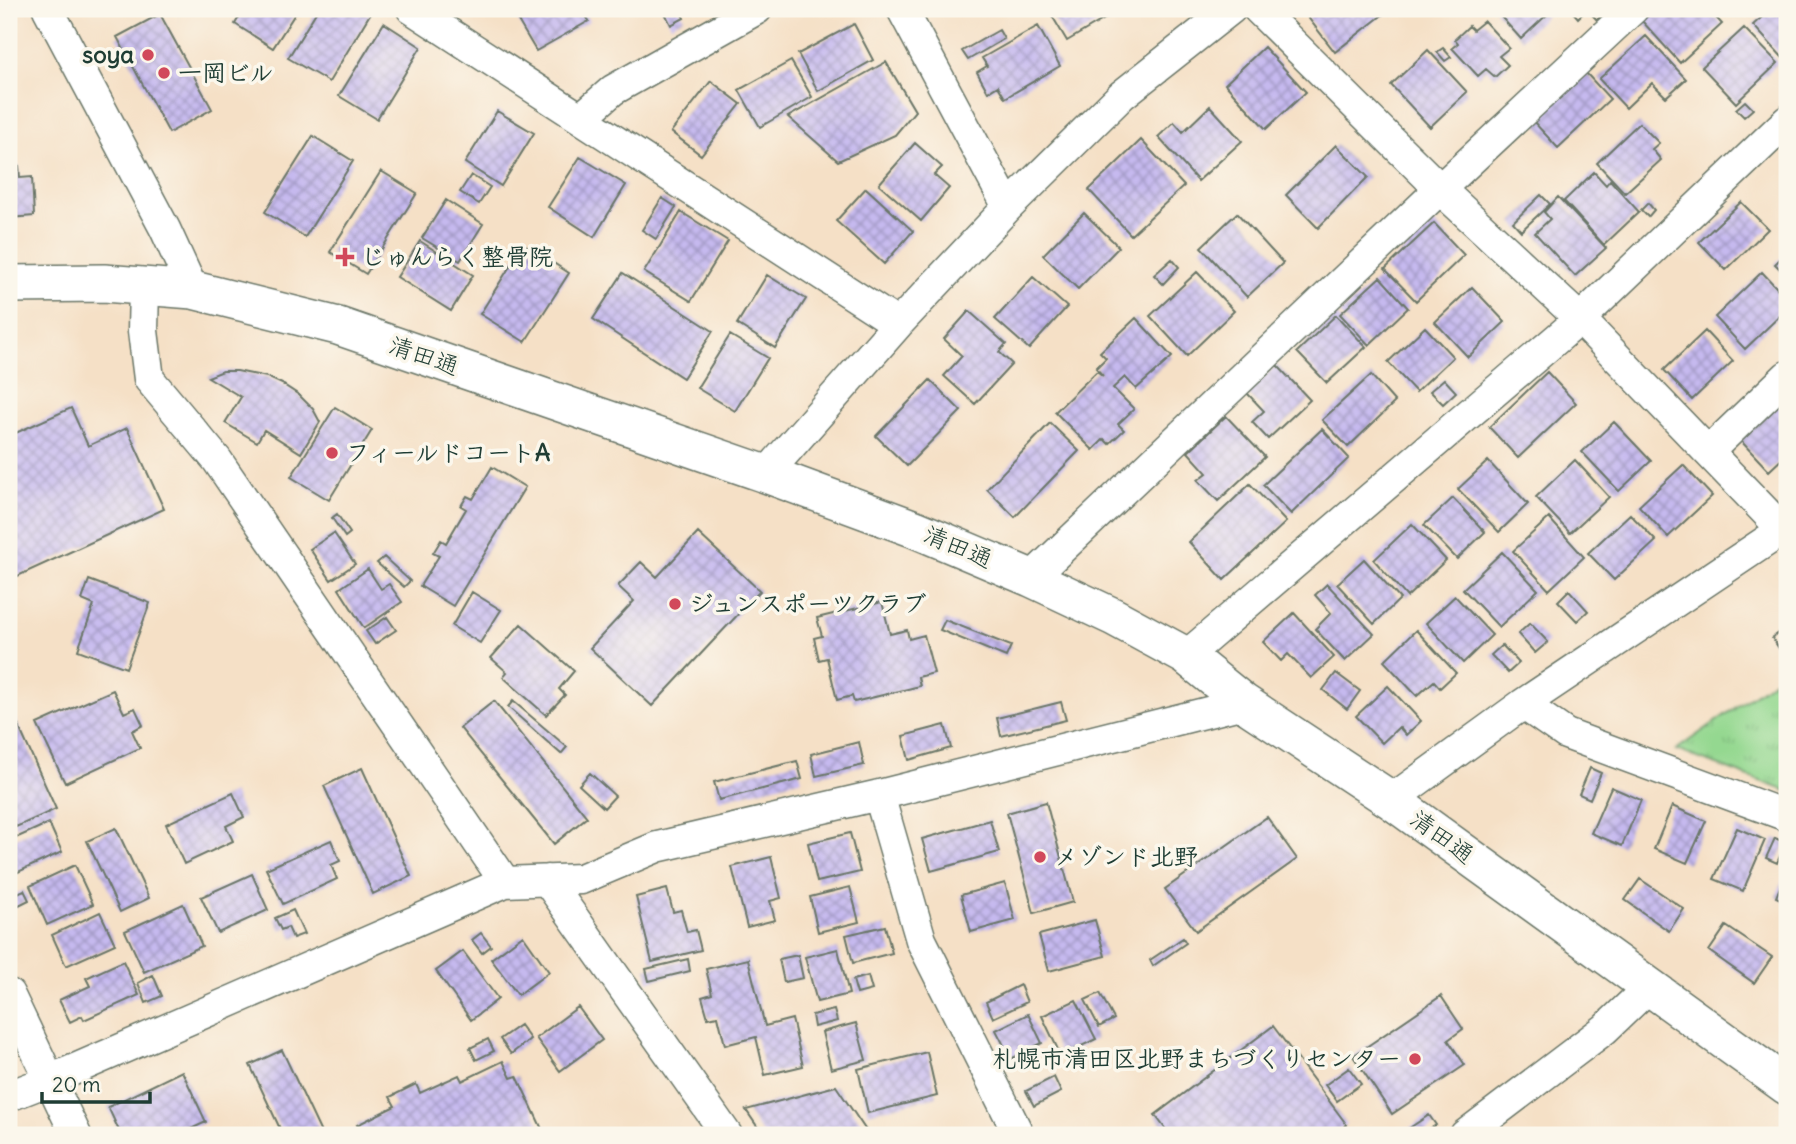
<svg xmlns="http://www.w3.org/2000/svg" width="1796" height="1144" font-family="Delius,'Klee One',sans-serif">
	<defs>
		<pattern id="park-tufts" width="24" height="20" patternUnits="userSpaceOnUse" patternTransform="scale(1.75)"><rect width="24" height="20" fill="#94d890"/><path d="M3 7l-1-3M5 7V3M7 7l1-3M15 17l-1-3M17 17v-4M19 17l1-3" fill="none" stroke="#7fba7d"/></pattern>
		<pattern id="building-cross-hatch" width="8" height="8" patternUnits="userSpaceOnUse" patternTransform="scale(1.75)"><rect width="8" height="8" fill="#c6b9ef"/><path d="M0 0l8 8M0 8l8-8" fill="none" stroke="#a098c2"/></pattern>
	</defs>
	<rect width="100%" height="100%" fill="#fbf7ec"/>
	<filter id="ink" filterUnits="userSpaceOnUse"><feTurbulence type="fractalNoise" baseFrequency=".0143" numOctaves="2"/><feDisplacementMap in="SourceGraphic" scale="14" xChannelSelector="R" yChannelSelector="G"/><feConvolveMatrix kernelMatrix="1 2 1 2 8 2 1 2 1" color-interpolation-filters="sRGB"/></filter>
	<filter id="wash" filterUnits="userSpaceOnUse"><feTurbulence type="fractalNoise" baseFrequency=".00686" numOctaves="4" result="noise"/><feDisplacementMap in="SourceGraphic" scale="28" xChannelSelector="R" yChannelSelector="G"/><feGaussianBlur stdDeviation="1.57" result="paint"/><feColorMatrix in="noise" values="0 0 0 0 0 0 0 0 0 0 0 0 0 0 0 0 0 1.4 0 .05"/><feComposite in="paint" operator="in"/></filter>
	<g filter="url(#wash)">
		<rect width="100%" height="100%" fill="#f5e0c6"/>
		<path fill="url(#park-tufts)" stroke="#5a8a62" stroke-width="2" d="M1787,671V791L1676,750Z"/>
		<g id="blocks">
			<path fill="url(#building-cross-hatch)" d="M244,9H298L273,48L235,24Z
				M318,9H362L370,14L329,82L288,58Z
				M524,9H582L589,21L536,51L514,14Z
				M663,9H679L684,18L671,25Z
				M1048,9H1115L1116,12L1067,41Z
				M1305,9H1390L1335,52L1303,11Z
				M1494,9H1553L1521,39Z
				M1575,9H1609L1597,20L1587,9L1578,18L1572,11Z
				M1655,9H1708L1722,24L1680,63L1642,21Z
				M1771,9H1787V54L1783,58L1753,25Z
				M160,14L212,109L169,133L117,37Z
				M1484,21L1509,48L1499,56L1508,65L1495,77L1486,69L1478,76L1452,48L1458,43L1455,39L1469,26L1473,30Z
				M384,23L421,47L377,119L339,96Z
				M854,24L873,60L818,91L798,54Z
				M1038,26L1060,66L1005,98L998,86L988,92L977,72L987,66L982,58Z
				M1744,28L1778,63L1736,103L1702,67Z
				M999,30L1004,39L968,60L962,51Z
				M1646,36L1686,79L1666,97L1652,83L1626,108L1599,79Z
				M1264,47L1306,92L1266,129L1225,84Z
				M1443,48L1451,57L1445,61L1437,52Z
				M1428,50L1467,92L1430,127L1391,85Z
				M791,61L812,97L760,127L739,90Z
				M886,62L915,111L895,135L838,161L788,117Z
				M1586,73L1610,99L1558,148L1533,121Z
				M711,81L741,104L701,155L671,132Z
				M1745,101L1753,109L1744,117L1736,109Z
				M1210,106L1242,141L1198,181L1158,137L1174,122L1183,132Z
				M497,111L534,133L501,186L465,163Z
				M1639,123L1659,143L1652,149L1661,160L1625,193L1597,163Z
				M15,131L16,148L9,149V132Z
				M313,136L353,161L305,237L265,212Z
				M1141,140L1184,186L1131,235L1089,190Z
				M915,143L942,167L934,175L949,188L921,221L879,184Z
				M1336,145L1368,177L1318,228L1286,195Z
				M580,157L626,185L594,237L548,207Z
				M9,166H19L20,178L32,177L34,216L9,218Z
				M381,171L417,193L366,274L330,252Z
				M1594,172L1606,185L1610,180L1639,212L1604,245L1564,201Z
				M471,175L490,187L479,204L460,192Z
				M866,188L913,231L884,264L836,221Z
				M1541,195L1550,204L1521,231L1513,222Z
				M1558,197L1606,248L1575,276L1535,233L1550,219L1544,212Z
				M662,198L676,207L656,239L642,230Z
				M446,200L483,224L460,261L422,238Z
				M1741,202L1768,229L1726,270L1699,242Z
				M1648,203L1654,210L1648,217L1641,210Z
				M681,212L728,241L691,301L644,272Z
				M1084,213L1119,247L1078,289L1043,255Z
				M1237,213L1283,263L1247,297L1201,247Z
				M1434,223L1464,255L1416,301L1385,269Z
				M420,241L473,275L451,311L397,277Z
				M524,244L569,273L525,342L480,314Z
				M1787,252V276L1775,264Z
				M1172,259L1179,267L1163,284L1154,275Z
				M1197,272L1234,311L1187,356L1150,316Z
				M1762,272L1787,299V309L1745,349L1715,317Z
				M623,273L713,331L683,378L593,319Z
				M767,275L806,299L775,348L737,324Z
				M1033,277L1067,307L1029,349L995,319Z
				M1380,277L1408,308L1369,345L1340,314Z
				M1472,287L1505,322L1468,357L1435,322Z
				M969,311L1006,344L999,352L1012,364L975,404L944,376L962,356L944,339Z
				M1336,315L1366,347L1327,383L1297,352Z
				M1136,318L1172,357L1136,389L1125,377L1113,388L1134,409L1118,424L1124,430L1109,444L1104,439L1093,450L1055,412L1097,371L1103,376L1096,368L1106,358L1100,352Z
				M1425,327L1453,357L1416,392L1388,362Z
				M1705,331L1733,361L1692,400L1664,370Z
				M730,335L768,358L735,411L697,388Z
				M1277,365L1310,400L1268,439L1252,422L1264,411L1247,393Z
				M223,371H237L267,377L282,384L299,395L313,409L320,422L301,453L264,430L257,442L225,423L241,397L208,377Z
				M1547,372L1576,403L1518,458L1489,427Z
				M1371,375L1395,402L1348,447L1322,420Z
				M1444,379L1456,392L1443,404L1430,391Z
				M930,380L961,411L907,466L876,436Z
				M1780,402L1787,410V454L1769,471L1740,440Z
				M335,407L372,430L329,500L291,477Z
				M71,408L88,446L127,428L164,509L9,580V436Z
				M1226,416L1265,457L1218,501L1198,480L1207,473L1188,452Z
				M1614,422L1651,461L1619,491L1582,452Z
				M1050,423L1079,451L1015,517L987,489Z
				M1322,429L1349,458L1291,514L1263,485Z
				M1575,460L1609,497L1570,533L1536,497Z
				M1488,461L1528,504L1499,532L1458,489Z
				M1683,465L1712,496L1668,537L1639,506Z
				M492,467L525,487L453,606L420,586L439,556L433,553L441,540L446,543L466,509L461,506L467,496L473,499Z
				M1250,484L1286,522L1224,580L1189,542Z
				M1453,498L1485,532L1457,559L1424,525Z
				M337,514L350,533L345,537L332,518Z
				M1630,514L1656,541L1614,580L1588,553Z
				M1549,518L1584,557L1549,590L1513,551Z
				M1412,524L1446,560L1407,597L1374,560Z
				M334,533L355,564L331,580L310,549Z
				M698,533L760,591L652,706L590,648L634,601L618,586L641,562L657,577Z
				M1502,552L1538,590L1499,627L1463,589Z
				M384,557L410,581L404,587L377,563Z
				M1364,559L1400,599L1374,624L1337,584Z
				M368,569L381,589L389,584L402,602L364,628L339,589Z
				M89,580L150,603L126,668L78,650L94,605L82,600Z
				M1327,584L1374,634L1345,661L1315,629L1331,613L1315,595Z
				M1569,590L1588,611L1577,621L1558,601Z
				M472,592L501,610L480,643L452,626Z
				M1455,596L1492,635L1463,663L1426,623Z
				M882,602L890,634L907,630L909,639L924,635L934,673L918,677L920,686L854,702L852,696L837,700L827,658L819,660L814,638L822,636L817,618Z
				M1294,613L1334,657L1311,678L1288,654L1281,661L1263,642Z
				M387,617L396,630L375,644L366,631Z
				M945,620L1011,646L1006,657L940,630Z
				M1530,623L1548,642L1535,653L1518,634Z
				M521,624L574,671L559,689L565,695L546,715L503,677L507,672L491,658Z
				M1787,627V660L1772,638Z
				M1416,630L1456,673L1440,688L1434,681L1417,696L1384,661Z
				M1502,645L1519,663L1508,673L1491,655Z
				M1336,673L1360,691L1347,709L1323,690Z
				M1388,686L1421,721L1406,735L1399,727L1382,743L1356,716Z
				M113,690L124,713L135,708L143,725L132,731L140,748L65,783L37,724Z
				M494,701L587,817L554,844L460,728Z
				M513,701L567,747L561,754L508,707Z
				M1061,702L1066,720L1001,736L997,718Z
				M9,705L56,809L16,827L9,811Z
				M945,725L951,748L909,760L903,736Z
				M859,742L864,765L816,776L811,754Z
				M797,761L802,779L719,800L714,782Z
				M362,768L411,876L373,894L324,786Z
				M1590,768L1601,773L1590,799L1579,794Z
				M590,773L615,796L604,808L579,785Z
				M1611,787L1641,800L1622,846L1591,833Z
				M233,793L244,817L226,826L233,841L184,864L166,824Z
				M1046,802L1073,902L1034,913L1007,813Z
				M1672,806L1706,821L1687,863L1654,849Z
				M1267,817L1297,859L1196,931L1165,889Z
				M990,820L999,852L931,871L922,839Z
				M49,823L62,852L16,873L9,856V841Z
				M116,828L149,898L120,912L87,841Z
				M1737,828L1765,840L1743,891L1714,879Z
				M850,833L860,872L817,882L808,843Z
				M1775,838L1786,843L1777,863L1766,858Z
				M331,840L340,861L331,865L337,879L283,904L266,869Z
				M771,857L781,898L770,901L775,920L747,927L732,867Z
				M75,865L93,904L47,925L30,886Z
				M1787,870V902L1776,897Z
				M252,874L268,910L218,933L201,897Z
				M1640,879L1684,909L1669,931L1625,900Z
				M1005,883L1015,920L971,932L961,895Z
				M850,887L859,922L818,932L810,897Z
				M667,889L673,912L681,910L687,932L696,930L701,950L652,962L636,897Z
				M24,890L29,900L9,910V897Z
				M183,904L202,946L144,972L125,931Z
				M293,910L304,934L293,938L288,927L281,930L275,918Z
				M100,912L115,944L66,966L52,935Z
				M1095,920L1105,956L1049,971L1039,935Z
				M885,926L892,953L853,963L846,935Z
				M1726,926L1772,957L1754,983L1709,951Z
				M481,933L491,946L482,953L472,940Z
				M523,935L549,972L518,995L491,959Z
				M1183,938L1186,943L1153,966L1150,960Z
				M838,949L849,994L817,1002L805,957Z
				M463,951L498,999L471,1020L436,971Z
				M798,955L803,978L784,982L779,959Z
				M688,959L690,971L649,981L646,969Z
				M748,959L765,1026L792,1019L803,1066L765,1075L756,1037L725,1045L718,1016L708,1018L702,997L712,994L706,969Z
				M123,961L139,995L84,1020L82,1016L70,1022L59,1000L90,986L86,978Z
				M153,975L162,996L146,1003L138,983Z
				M868,976L872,990L857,994L853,980Z
				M1020,985L1027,1002L993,1018L986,1002Z
				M1100,993L1114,1019L1099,1027L1085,1000Z
				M1441,996L1463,1029L1448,1040L1465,1065L1392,1114L1353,1056Z
				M1076,1000L1096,1039L1061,1056L1042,1016Z
				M578,1007L602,1040L560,1071L536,1038Z
				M834,1010L837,1021L814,1027L812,1015Z
				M1028,1014L1042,1043L1011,1059L996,1030Z
				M856,1023L866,1060L831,1069L822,1032Z
				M520,1025L530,1039L511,1054L500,1039Z
				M1273,1026L1347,1125L1333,1135H1170L1155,1115Z
				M488,1039L494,1051L476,1060L470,1048Z
				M282,1050L322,1135H283L250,1065Z
				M927,1052L937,1096L868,1113L858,1069Z
				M503,1061L511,1078L517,1076L542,1129L528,1135H362L357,1125L395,1106L390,1097L416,1084L420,1093L459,1075L462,1081Z
				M1349,1068L1361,1084L1337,1101L1325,1085Z
				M182,1071L206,1122L178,1135H121L108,1107Z
				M1054,1077L1061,1092L1034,1106L1026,1091Z
				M836,1086L869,1135H763L746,1110Z
				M1429,1115L1436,1125L1420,1135H1413L1408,1129Z"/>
		</g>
	</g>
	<g filter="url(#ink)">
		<use href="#blocks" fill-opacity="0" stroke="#6a7667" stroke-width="2"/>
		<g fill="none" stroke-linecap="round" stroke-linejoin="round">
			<g stroke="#6a7667" stroke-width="33">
				<path id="minor" d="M48,9L165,229L193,290
					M412,9L898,324
					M902,9L1008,207
					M1258,9L1440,189L1580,319L1787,534
					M581,118L613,90L757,9
					M144,286L143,331L149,379L217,460L505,882
					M1708,452L1787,376
					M766,474L898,324L1008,207L1122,95L1231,9
					M1031,578L1440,189L1633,9
					M1186,656L1580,319L1787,121
					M1523,704L1566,734L1787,816
					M879,795L921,940L1019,1135
					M1391,800L1523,704L1787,527
					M547,880L727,1135
					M9,994L76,1135
					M9,1096L50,1080L505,882L581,879L657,847L879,795L1244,703
					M1465,1135L1605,1029L1650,986"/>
			</g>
			<g stroke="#6a7667" stroke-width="40">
				<path id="tertiary" d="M9,284L104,283L193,290L338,326L766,474L915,529L1031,578L1114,617L1186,656L1244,703L1391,800L1787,1086"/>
			</g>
			<use href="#minor" stroke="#fff" stroke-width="30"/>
			<use href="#tertiary" stroke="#fff" stroke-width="37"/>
		</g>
	</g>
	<g fill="#d1495b" stroke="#fbf7ec" stroke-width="2.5">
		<circle cx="148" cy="55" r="7"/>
		<circle cx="164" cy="73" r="7"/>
		<path d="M341.5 246.5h7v7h7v7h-7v7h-7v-7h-7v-7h7z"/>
		<circle cx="332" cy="453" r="7"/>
		<circle cx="675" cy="604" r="7"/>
		<circle cx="1040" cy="857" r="7"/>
		<circle cx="1415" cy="1059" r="7"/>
	</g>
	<g text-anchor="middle" stroke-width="7" stroke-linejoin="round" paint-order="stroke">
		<g font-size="24" font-weight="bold" fill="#1f3d34" stroke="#fbf7ec" text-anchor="start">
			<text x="134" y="63" text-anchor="end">soya</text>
			<text x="178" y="81">一岡ビル</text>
			<text x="361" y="265">じゅんらく整骨院</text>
			<text x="346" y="461">フィールドコートA</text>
			<text x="689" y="612">ジュンスポーツクラブ</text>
			<text x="1054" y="865">メゾンド北野</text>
			<text x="1401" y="1067" text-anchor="end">札幌市清田区北野まちづくりセンター</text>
		</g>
		<g font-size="24" fill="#1f3d34" stroke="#fbf7ec">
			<text transform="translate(424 356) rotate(19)" y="8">清田通</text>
			<text transform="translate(958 547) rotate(23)" y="8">清田通</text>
			<text transform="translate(1442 837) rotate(36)" y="8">清田通</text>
		</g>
	</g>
	<rect width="1796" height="1144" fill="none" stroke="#fbf7ec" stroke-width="35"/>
	<path d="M42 1092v10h108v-10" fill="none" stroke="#1f3d34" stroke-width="3.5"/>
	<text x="52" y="1092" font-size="21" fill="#1f3d34" stroke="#fbf7ec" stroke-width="5" paint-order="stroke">20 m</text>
</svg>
